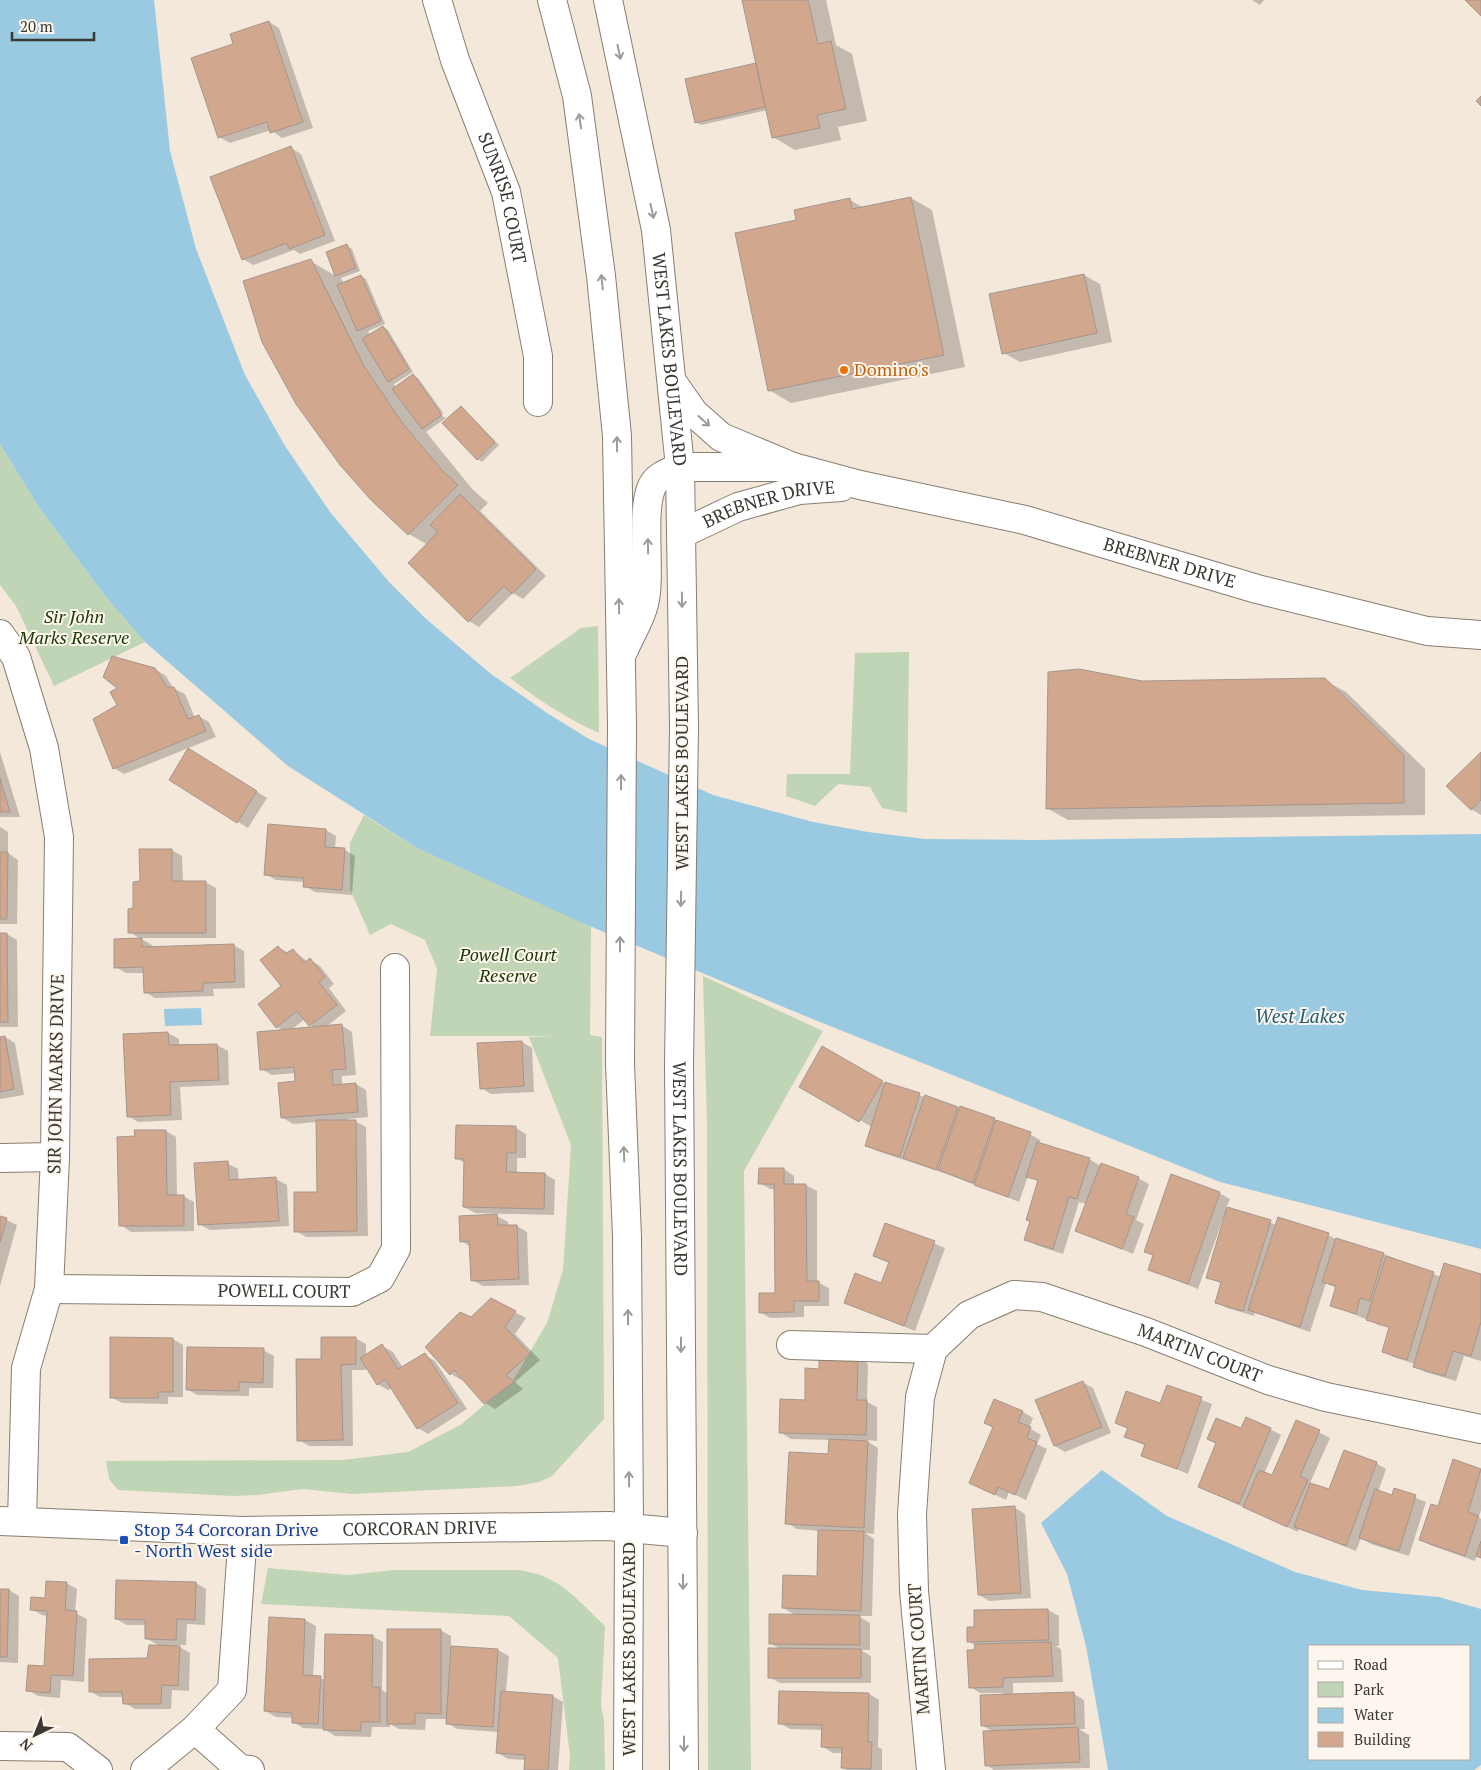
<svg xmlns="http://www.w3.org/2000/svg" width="1481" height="1770" font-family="'PT Serif',serif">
	<rect width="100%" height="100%" fill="#f4e8db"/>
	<path fill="#c0d5b5" d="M0,444L40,509L105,596L145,642L54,686L16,606L0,585Z
		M598,626L599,733C566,718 538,700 510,678L581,628Z
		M909,652L907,813L882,808L870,787L838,784L815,806L786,796L787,774H850L855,653Z
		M364,815L417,848L591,926L590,1035L602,1037L604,1419L552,1476L539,1482L517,1486L352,1494L302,1489L258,1495L232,1496L118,1490L109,1479L106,1461L343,1460L408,1452L462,1424L514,1379L547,1323L563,1270L571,1145L529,1037L554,1036H430L437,969L425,940L391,924L370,935L350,889V843Z
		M703,976L823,1031L744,1171L751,1770H708L707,1124Z
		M268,1568L348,1575L395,1570H516C558,1573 576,1599 605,1626L601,1706L604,1720L605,1770H569L570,1756L558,1658L509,1616L261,1604Z"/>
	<path fill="#99cae1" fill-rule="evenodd" d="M0,0H154L170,151L196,249L245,375L285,446L330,512L389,582L425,618L491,674L547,713L589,739L713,795L813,822L868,832L925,839L1034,840L1481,834V1249L1220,1182L810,1018L580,922L417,848L288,766L145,642L105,596L40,509L0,444Z
		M201,1008L202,1025L165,1026L164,1009Z
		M1102,1470L1167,1516L1295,1572L1362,1590L1439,1597L1481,1609V1765L1474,1770H1108L1086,1646L1067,1574L1041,1523ZM1310,1646H1470V1759H1310Z"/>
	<path fill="#0003" fill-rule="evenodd" d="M743,0H826L836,45L852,54L867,121L838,127L841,140L795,150L773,137L767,110L701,125L696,122L757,65Z
		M1252,0H1264L1260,5Z
		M269,22L279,28L313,128L282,138L271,130L230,143L219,137L235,45Z
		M291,148L301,154L335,241L300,254L294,250L253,265L243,259Z
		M911,198L932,210L965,367L791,403L769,390L797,221L850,200L864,208Z
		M347,246L352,249L360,271L341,278L344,284L361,276L366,279L385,324L368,331L370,335L383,327L388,330L413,372L394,384L396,388L413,375L418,378L444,414L438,411L436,413L446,418L426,432L473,490L488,503L480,511L546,576L523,599L513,593L479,627L469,621L428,545L409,534L310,261L336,276L328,253Z
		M1084,275L1100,284L1112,342L1020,362L1004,353Z
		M461,407L499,445L482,462L477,459Z
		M155,669L166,676L173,688L185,694L195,718L198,716L209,722L216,737L124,774L114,768L119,705Z
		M1324,680L1346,692L1425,769V815L1068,820L1047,808Z
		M0,752L20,817H0Z
		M1481,753V815L1471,809Z
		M199,756L267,798L248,828L171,780Z
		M0,827L8,832V853L18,860L17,924H0Z
		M326,830L336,836L335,849L345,850L355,856L352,895L315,892L305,886V882L276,880L265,874Z
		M140,850H172L182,856L183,882H205L216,888V938H140L152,945V948L233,945L244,951L245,988L213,989L214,996L155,998L145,992L144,973H126L116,967L141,939L129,932L141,882Z
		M0,934H7L17,940L18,1027H0Z
		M278,947L289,953L293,950L308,962L310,960L320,966L334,984L329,988L346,1011L326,1027L341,1025L352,1032L356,1075L342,1076V1085L356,1084L366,1090L368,1117L348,1119V1121H355L366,1127L368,1236L306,1237L296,1231L318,1193L317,1122L293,1124L283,1118L297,1083L296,1073L272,1075L261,1069L283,1030L277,1027L283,986ZM305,1019L314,1028L291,1030Z
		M168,1033L179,1039V1046L217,1045L228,1051L229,1085L180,1087L182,1120L138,1122L128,1116L124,1035Z
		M5,1037L15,1043L24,1095L0,1099V1038Z
		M522,1042L532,1048L534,1092L491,1094L481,1088Z
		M823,1048L885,1084L994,1120L1030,1134L1040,1140L1039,1144L1089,1159L1101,1166L1138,1178L1149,1184L1136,1220L1144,1224L1133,1254L1077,1230L1087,1204L1079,1202L1063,1254L1036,1245L1026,1239L1031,1222L1027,1219L1039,1182L1028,1176L1019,1202L947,1174L877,1151L866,1145L872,1127L800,1086Z
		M516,1128L526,1134V1158H517V1173L545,1174L555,1180L554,1215L475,1213L464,1207L465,1163L456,1158Z
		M166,1131L176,1137L177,1196H183L194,1202V1231L131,1232L121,1225L136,1138Z
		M227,1163L238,1169L239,1181L276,1179L287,1185L289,1226L210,1230L199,1224Z
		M784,1169L794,1176V1185H806L817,1191V1282L829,1288V1306H804V1317L770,1318L760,1312L776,1294L775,1189H770L760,1183Z
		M1219,1193L1230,1199L1226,1208L1277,1225L1328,1235L1339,1241L1384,1254L1441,1277L1481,1276V1361L1464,1356L1456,1381L1425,1372L1415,1366V1364L1393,1357L1383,1351L1390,1329L1331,1305L1336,1288L1326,1283L1310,1332L1255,1313L1254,1316L1227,1308L1216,1302L1222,1284L1208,1277L1225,1220L1223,1219L1198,1289L1150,1270L1154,1256L1146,1252ZM1377,1322L1396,1328L1395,1330L1377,1325Z
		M497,1216L508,1222V1226H517L527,1232L529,1285L483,1286L472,1280L471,1247L461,1241Z
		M0,1217L17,1225L0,1286Z
		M886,1224L945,1248L915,1331L845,1303L882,1285L889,1263L874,1256Z
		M492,1300L526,1318L515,1334L540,1360L515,1382L523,1389L495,1409L485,1403L463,1378L461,1380L451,1374L426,1347L471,1319Z
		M355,1338L366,1344V1356L382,1346L393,1352L403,1368L425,1355L435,1361L467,1409L428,1434L418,1428L392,1388L388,1390L377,1384L366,1366V1370H352L353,1446H309L299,1440L323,1360Z
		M173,1339L183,1345V1397H168V1404L122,1403L111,1397Z
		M263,1350L274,1356L273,1388H249V1396L197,1395L187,1389Z
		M858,1358L868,1364L867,1402L877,1407V1441L865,1440L878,1448L874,1534L865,1533L874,1539L872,1616H858L870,1623V1650H861L871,1656V1683H780L769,1677L782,1650L770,1643L797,1616L783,1608L818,1577L820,1531L797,1529L787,1523L829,1456L830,1440L791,1439L780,1432L806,1402L820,1370Z
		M1082,1382L1093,1388L1111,1433L1065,1452L1055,1446Z
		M1167,1386L1212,1404L1188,1474L1143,1455L1146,1446L1126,1437L1128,1429L1116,1423L1161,1405Z
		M1023,1412L1033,1418L1029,1428L1041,1435L1037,1444L1047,1449L1026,1500L1009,1492L1006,1500L971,1483L994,1427Z
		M1297,1421L1330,1438L1310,1483L1330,1491L1376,1463L1386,1469L1378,1492L1393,1497L1395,1490L1426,1502L1409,1556L1371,1544L1361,1538L1356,1551L1299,1528L1298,1532L1199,1487L1217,1444L1208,1439L1241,1430L1270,1429L1281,1435L1264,1474L1273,1477Z
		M1454,1461L1481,1470V1510L1479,1517L1481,1519V1557L1477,1555L1475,1561L1430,1545L1420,1539L1438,1508Z
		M1015,1508L1025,1514L1031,1598L989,1601L979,1595Z
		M117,1581L196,1583L206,1589L205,1625L187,1624L186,1645H176L190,1653L189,1691L172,1690L171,1709H135L125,1703L124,1697H100L90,1691L148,1660L161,1647L146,1638V1625H127L116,1619Z
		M66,1583L77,1589L75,1613L87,1619L84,1682L61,1680L60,1698L38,1696L28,1690L45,1668L48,1616L42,1615L31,1609Z
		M0,1590H9L19,1596L18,1663L0,1662Z
		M1048,1610L1059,1616V1646H1055L1061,1649L1063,1682L1013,1683V1695L1074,1694L1084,1700L1085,1729H1079L1089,1735L1090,1768L994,1770L986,1765L994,1732L983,1726L1003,1693H980L970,1687L976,1646L968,1641L975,1628V1612Z
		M270,1618L305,1620L316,1626L313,1677L326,1680L372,1636L383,1642L382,1690L389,1694L440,1630L451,1636V1647L498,1650L509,1656L506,1692L553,1696L563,1702L558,1770H526V1760L508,1759L498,1753L499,1732L457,1729L447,1723V1719H426L425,1730L399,1729L390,1724V1727H372L371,1737L335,1736L324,1729L303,1728L293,1722V1718L276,1717L265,1711Z
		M869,1694L879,1700L878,1747L882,1749V1770H847L843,1768V1753H833L823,1747V1730L790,1729L780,1723Z"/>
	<path fill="#d1a78e" stroke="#a5968d" d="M742,0H808L818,44L831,41L846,109L817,115L820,128L772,138Z
		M1465,0H1481V16Z
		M269,21L303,122L270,133L267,122L218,138L191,58L233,44L230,34Z
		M756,63L765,107L695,123L685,79Z
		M1481,96V106L1476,101Z
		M291,146L325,235L289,249L287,243L242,260L210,177Z
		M911,197L944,355L768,391L735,233L796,220L794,210L850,198L852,209Z
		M347,244L356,268L335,276L326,252Z
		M311,259L364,366L403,424L442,470L458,485L408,535L371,500L340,465L296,404L262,342L243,281Z
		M1084,274L1097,333L1002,354L989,294Z
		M361,275L381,321L357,331L337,285Z
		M383,326L409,369L388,382L362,339Z
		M413,374L442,415L422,429L392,389Z
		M461,406L495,442L477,460L442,423Z
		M460,494L536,569L512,594L504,586L468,622L408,563L438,532L430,525Z
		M112,656L155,668L167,687H174L188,719L199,715L206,731L113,769L93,719L117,705L110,692L117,688L103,677Z
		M1079,669L1142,681L1325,678L1404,755V803L1046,809L1048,672Z
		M188,748L257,791L237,823L169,780Z
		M1481,752V800L1471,810L1446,786Z
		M0,778L1,782L10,812H0Z
		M268,824L326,829L325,847L345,848L342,890L303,887L304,878L264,875Z
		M139,849H172V881H206V933H128V909L133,908V882L140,881Z
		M0,852H8L7,919H0Z
		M0,933H7L8,1022H0Z
		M142,938V947L234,944L235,982L203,983V991L144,993L143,967L114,968V939Z
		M278,946L285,954L293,949L304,963L310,958L325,977L319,982L337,1005L309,1026L297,1011L276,1028L258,1004L281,986L260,960Z
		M342,1024L346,1069L332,1070L333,1085L356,1083L358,1112L281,1118L278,1083L295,1081L294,1067L260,1070L257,1032Z
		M168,1032L169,1045L217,1044L219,1080L170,1082L171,1115L127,1117L123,1034Z
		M5,1036L14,1089L0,1092V1037Z
		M522,1041L524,1086L480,1089L477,1043Z
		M822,1046L883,1081L859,1122L799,1087Z
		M885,1082L920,1093L900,1157L865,1146Z
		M925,1095L958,1107L936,1170L903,1158Z
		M960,1106L995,1118L973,1183L938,1170Z
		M316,1120H356L357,1231L294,1232V1192H317Z
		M996,1120L1031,1132L1008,1197L974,1185Z
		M456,1125L516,1126V1153H507L506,1172L545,1173L544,1209L463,1207L464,1159H455Z
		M134,1130H166L167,1195H184V1226H119L117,1137L135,1136Z
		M1037,1142L1090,1158L1077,1199L1069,1197L1053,1249L1024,1240L1030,1221L1026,1220L1038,1180L1026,1177Z
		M228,1161L229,1180L276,1177L279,1221L198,1225L194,1163Z
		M1101,1163L1139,1177L1126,1214L1134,1217L1122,1249L1075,1231Z
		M759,1168H784V1184H806L807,1281H819V1301H794V1312L759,1313V1293H775L774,1184H758Z
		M1171,1174L1220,1192L1188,1284L1148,1270L1153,1255L1144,1252Z
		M1227,1207L1271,1220L1243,1311L1215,1303L1221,1282L1206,1278Z
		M497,1214L498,1225H517L519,1279L471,1281L469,1241L460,1242L459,1216Z
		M0,1216L7,1218L0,1242Z
		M1278,1217L1329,1233L1300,1327L1248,1310Z
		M885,1223L935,1241L904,1326L844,1303L855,1273L881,1283L889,1262L873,1256Z
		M1336,1238L1384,1253L1370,1301L1360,1298L1356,1314L1330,1306L1336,1286L1322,1282Z
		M1386,1256L1434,1272L1407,1360L1382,1352L1389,1327L1366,1320Z
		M1444,1263L1481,1274V1322L1471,1356L1453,1351L1445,1376L1413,1367Z
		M491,1298L516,1311L505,1327L530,1354L506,1375L514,1382L484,1404L454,1370L450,1375L425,1347L460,1312L471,1317Z
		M110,1337L173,1338V1392H158V1398H110Z
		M321,1337H356V1364L341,1365L343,1440L297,1441L296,1359H321Z
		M382,1344L398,1369L425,1353L458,1403L417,1429L385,1379L377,1385L360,1358Z
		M187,1347L264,1348L263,1383L239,1382V1391L186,1390Z
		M819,1356L858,1357L857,1400H867L866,1435L779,1433L780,1399L805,1400V1368L819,1369Z
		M1083,1381L1102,1427L1054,1446L1035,1400Z
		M1167,1385L1202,1397L1177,1469L1141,1456L1145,1444L1124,1437L1128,1428L1115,1423L1126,1391L1160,1403Z
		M994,1399L1023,1411L1018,1422L1031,1427L1027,1438L1037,1442L1015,1495L998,1487L995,1495L969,1483L993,1427L984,1423Z
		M1246,1417L1271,1428L1239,1504L1198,1487L1216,1443L1207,1439L1216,1418L1241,1428Z
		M1296,1420L1320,1430L1300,1476L1308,1480L1287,1527L1243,1507L1259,1470L1272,1475Z
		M829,1439L868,1441L864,1528L785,1524L789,1452L828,1454Z
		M1344,1450L1377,1462L1346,1546L1294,1527L1310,1483L1329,1489Z
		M1453,1459L1481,1469L1468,1512L1478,1516L1465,1556L1419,1540L1431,1504L1438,1506Z
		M1394,1488L1416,1495L1399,1551L1359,1538L1375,1489L1392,1495Z
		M1015,1506L1021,1593L978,1595L972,1509Z
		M818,1530L864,1531L861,1611L782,1608L783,1575L817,1576Z
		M1481,1541V1558L1476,1556Z
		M116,1580L196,1582L195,1620L177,1619L176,1640L145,1639V1620L115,1619Z
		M46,1581L67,1582L65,1610L77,1611L73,1676L51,1675L50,1693L26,1691L28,1665L44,1666L47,1611L30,1610L31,1597L45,1598Z
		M0,1589H9L7,1657H0Z
		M1048,1609L1049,1640L967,1642V1627H974V1610Z
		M769,1614L860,1615V1645L769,1644Z
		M269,1617L305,1619L303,1675L321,1676L318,1724L292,1723V1713L264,1711Z
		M387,1629H441V1714L415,1713V1724H387Z
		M325,1634L373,1635L372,1687H380V1722H361V1731L323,1730Z
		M1051,1642L1053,1676L1003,1678V1687L969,1688L967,1650H974L975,1644Z
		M149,1645L180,1646L178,1686L162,1685L161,1704H123L122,1692H89V1659L147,1658Z
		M451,1646L498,1649L493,1727L446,1724Z
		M768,1648L861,1649V1678H768Z
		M501,1691L553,1695L548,1770H524L525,1755L496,1753Z
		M779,1691L869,1693L868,1742H872L871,1769L841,1768L842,1748L821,1747L822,1725L778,1724Z
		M1074,1692L1075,1724L981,1726L980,1695Z
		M1078,1727L1080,1762L985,1766L983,1731Z"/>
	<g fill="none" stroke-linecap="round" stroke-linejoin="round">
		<g stroke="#887d71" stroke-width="30">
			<g id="minor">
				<path id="s1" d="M437,0L455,60L506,192L538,356V402"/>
				<path d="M0,634L16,657L44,748L59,837L55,1157L49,1289L26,1368L22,1521"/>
				<path d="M0,1158L55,1157"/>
				<path id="s2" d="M49,1289L352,1292L380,1278L396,1249L395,968"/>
				<path d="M791,1345L933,1349"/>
				<path d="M195,1729L240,1769L250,1770"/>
				<path d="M0,1746L68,1747L98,1770"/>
				<path d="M145,1770L195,1729L232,1690L243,1531"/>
				<path id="s3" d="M931,1770L914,1591L912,1514L920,1397L933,1349L969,1315L1014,1295L1042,1297L1146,1332L1268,1380L1326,1397L1481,1429"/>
			</g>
		</g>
		<g stroke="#887d71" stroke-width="30">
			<g id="tertiary">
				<path id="s4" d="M680,467H793L860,485L1025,520L1257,589L1427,631L1481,635"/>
				<path id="s5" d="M681,534L738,507L799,490L841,487"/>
				<path id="s6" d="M0,1521L243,1531L609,1526L629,1528"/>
			</g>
		</g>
		<g stroke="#887d71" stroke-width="30">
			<g id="secondary">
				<path d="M552,0L577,96L601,276L617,436L622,725L620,1064L627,1237L629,1528L628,1770"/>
				<path id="s7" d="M608,0L656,230L680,467L684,727L679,1064L684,1770"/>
				<path d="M673,383L694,413L721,437L793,467"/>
				<path d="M624,650C630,635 640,620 644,604C652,574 639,504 654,483C659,475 672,471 680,467"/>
				<path d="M629,1528L683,1533"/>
			</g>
		</g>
		<use href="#minor" stroke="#fff" stroke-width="28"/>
		<use href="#tertiary" stroke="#fff" stroke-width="28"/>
		<use href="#secondary" stroke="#fff" stroke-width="28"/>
	</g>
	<defs><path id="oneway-shaft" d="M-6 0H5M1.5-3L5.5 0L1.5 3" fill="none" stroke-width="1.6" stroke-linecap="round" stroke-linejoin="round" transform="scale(1.25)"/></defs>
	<g stroke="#9d9b98">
		<use href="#oneway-shaft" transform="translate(619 52) rotate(78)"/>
		<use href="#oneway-shaft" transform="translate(580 121) rotate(-98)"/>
		<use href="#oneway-shaft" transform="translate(652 211) rotate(78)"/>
		<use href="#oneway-shaft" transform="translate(602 282) rotate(-96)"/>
		<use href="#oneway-shaft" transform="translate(704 421) rotate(42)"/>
		<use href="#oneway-shaft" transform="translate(617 444) rotate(-91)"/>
		<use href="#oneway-shaft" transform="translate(648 546) rotate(-91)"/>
		<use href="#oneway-shaft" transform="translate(682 600) rotate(89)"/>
		<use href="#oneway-shaft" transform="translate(619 606) rotate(-91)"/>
		<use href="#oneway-shaft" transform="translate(621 782) rotate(-90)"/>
		<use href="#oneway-shaft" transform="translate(681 899) rotate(91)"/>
		<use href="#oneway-shaft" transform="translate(620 944) rotate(-90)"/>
		<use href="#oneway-shaft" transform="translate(624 1154) rotate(-92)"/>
		<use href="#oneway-shaft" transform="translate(628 1317) rotate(-91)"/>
		<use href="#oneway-shaft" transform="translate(681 1345) rotate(90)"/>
		<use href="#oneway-shaft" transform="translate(629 1479) rotate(-91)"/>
		<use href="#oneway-shaft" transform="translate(683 1582) rotate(90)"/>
		<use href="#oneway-shaft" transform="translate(684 1744) rotate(90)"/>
	</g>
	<circle fill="#e8710a" stroke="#fdf6ee" stroke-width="2" cx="844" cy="370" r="5"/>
	<rect fill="#1a4fb4" stroke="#fdf6ee" stroke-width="2" x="119" y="1535" width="10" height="10" rx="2.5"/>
	<g text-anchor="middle" stroke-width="4" stroke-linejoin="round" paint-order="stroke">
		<g font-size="18" fill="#3b3731" stroke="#fdf6ee">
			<text dy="6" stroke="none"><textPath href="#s1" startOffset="209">SUNRISE COURT</textPath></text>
			<text dy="6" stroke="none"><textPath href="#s7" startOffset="365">WEST LAKES BOULEVARD</textPath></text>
			<text dy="6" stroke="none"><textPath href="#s5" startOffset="94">BREBNER DRIVE</textPath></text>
			<text dy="6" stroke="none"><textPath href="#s4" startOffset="502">BREBNER DRIVE</textPath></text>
			<text transform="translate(682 763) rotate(-90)" y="6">WEST LAKES BOULEVARD</text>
			<text transform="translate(56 1074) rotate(-89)" y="6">SIR JOHN MARKS DRIVE</text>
			<text dy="6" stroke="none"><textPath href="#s7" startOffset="1175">WEST LAKES BOULEVARD</textPath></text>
			<text dy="6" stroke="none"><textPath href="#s2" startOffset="235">POWELL COURT</textPath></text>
			<text dy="6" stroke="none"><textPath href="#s3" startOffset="718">MARTIN COURT</textPath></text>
			<text dy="6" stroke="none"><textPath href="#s6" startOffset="420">CORCORAN DRIVE</textPath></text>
			<text transform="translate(629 1649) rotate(-90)" y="6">WEST LAKES BOULEVARD</text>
			<text transform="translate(919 1649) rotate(-94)" y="6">MARTIN COURT</text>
		</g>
		<g font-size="18" fill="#c56008" stroke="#fdf6ee" text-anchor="start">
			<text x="854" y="376">Domino's</text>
		</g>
		<g font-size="18" font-style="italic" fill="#183800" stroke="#fdf6ee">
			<text x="74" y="623">Sir John<tspan x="74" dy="21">Marks Reserve</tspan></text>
			<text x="508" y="961">Powell Court<tspan x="508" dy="21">Reserve</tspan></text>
		</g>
		<g font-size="18" fill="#164399" stroke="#fdf6ee" text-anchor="start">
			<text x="134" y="1536">Stop 34 Corcoran Drive<tspan x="134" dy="21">- North West side</tspan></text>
		</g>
		<g font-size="19" font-style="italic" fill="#215d75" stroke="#fdf6ee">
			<text x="1300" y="1023">West Lakes</text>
		</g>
	</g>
	<rect x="1308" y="1645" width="162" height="115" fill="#fdf6ee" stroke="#afaaa2"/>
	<rect x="1318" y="1661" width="25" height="8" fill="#ffffff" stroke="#afaaa2"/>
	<text x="1354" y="1670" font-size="15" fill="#3b3731">Road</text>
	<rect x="1318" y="1682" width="25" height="15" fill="#c0d5b5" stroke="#afaaa2"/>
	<text x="1354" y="1695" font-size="15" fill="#3b3731">Park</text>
	<rect x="1318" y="1708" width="25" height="15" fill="#99cae1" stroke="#afaaa2"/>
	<text x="1354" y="1720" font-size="15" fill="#3b3731">Water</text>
	<rect x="1318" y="1732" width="25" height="15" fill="#d1a78e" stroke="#afaaa2"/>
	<text x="1354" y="1745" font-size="15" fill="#3b3731">Building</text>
	<g transform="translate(35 1735) rotate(223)" stroke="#fdf6ee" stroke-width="4" paint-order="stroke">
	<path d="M0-4L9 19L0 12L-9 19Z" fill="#3b3731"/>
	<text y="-8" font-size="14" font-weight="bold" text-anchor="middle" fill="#3b3731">N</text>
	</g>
	<path d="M12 32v8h82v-8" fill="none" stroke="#3b3731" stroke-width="2.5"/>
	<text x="20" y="32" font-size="15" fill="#3b3731" stroke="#fdf6ee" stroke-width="4" paint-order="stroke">20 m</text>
</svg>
